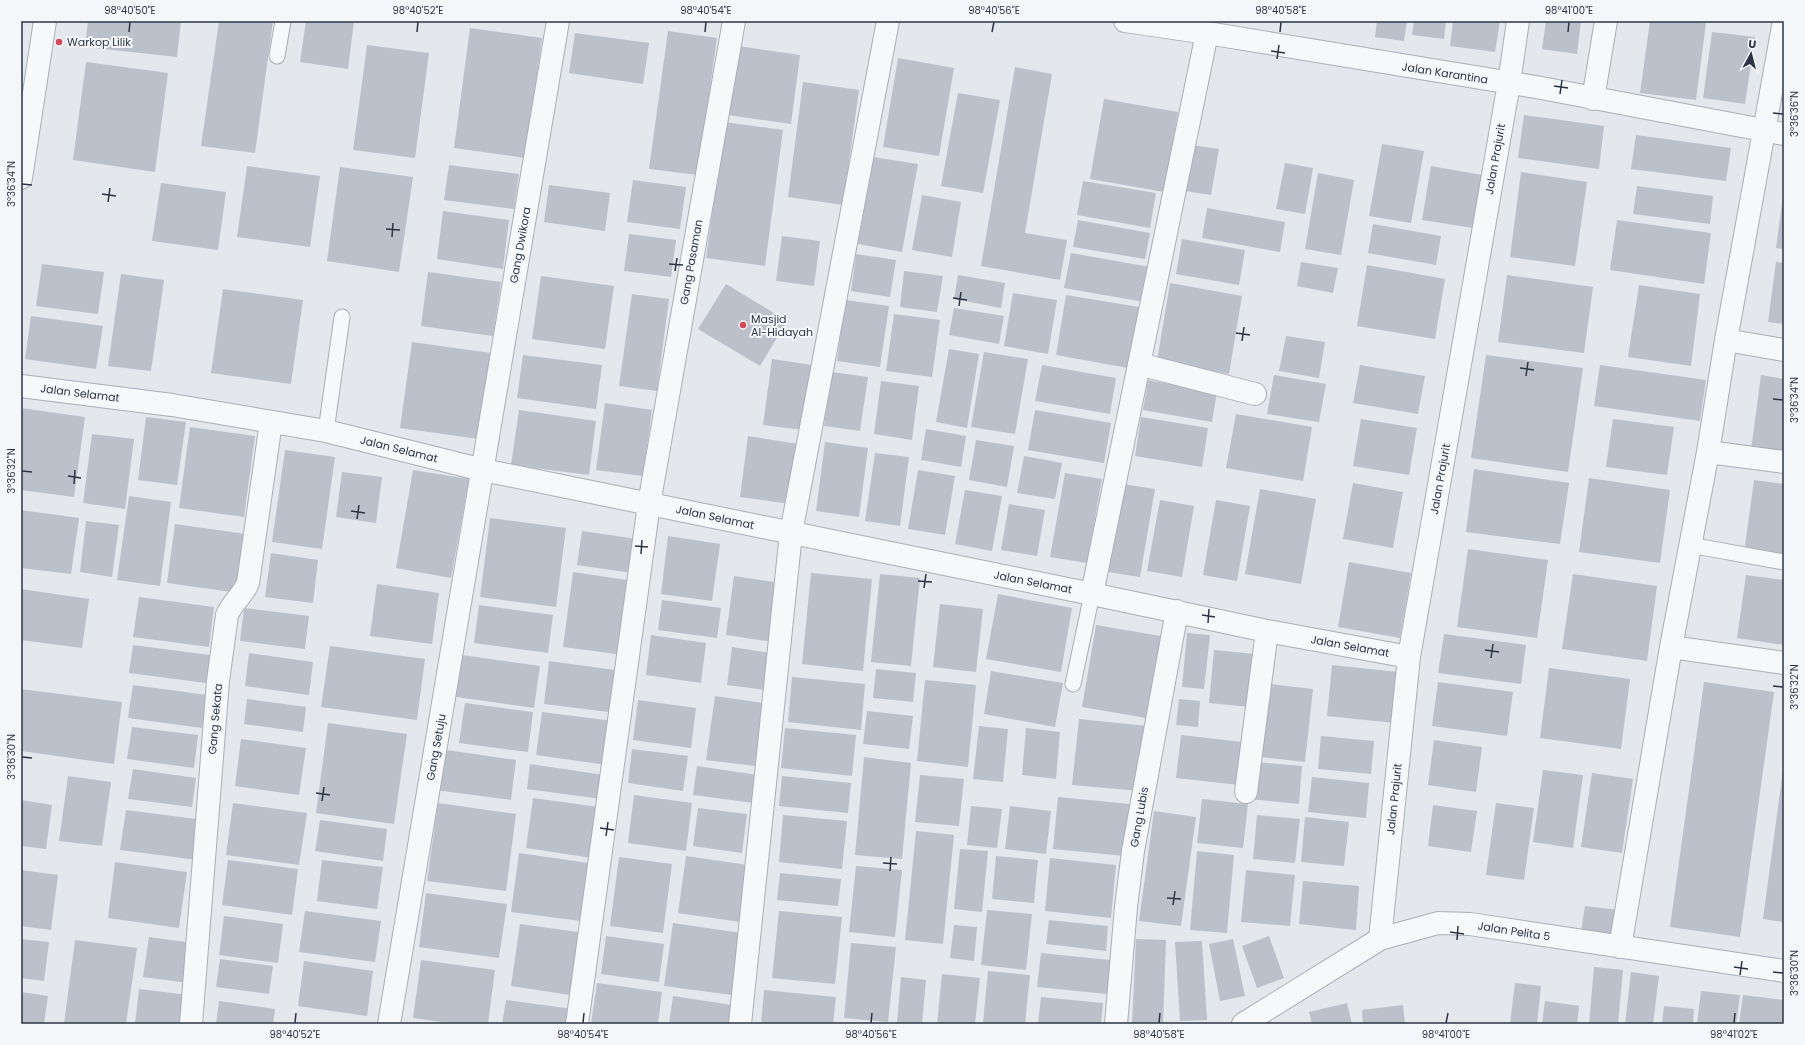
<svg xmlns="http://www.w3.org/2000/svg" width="1805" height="1045" font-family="Poppins,sans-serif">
	<rect width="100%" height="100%" fill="#e4e7ec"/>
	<path fill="#bbc0ca" d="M88,21H181L177,57L85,47Z
		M219,21H273L255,153L201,146Z
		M306,21H354L348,69L300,62Z
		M1377,21H1407L1404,41L1375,37Z
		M1414,21H1446L1444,39L1412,35Z
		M1453,21H1500L1495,52L1450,46Z
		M1546,21H1581L1577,54L1542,49Z
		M1650,21H1692L1706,23L1696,100L1640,93Z
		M470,28L542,38L526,158L454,148Z
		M668,31L717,38L698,175L649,169Z
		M1712,32L1755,37L1745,104L1703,98Z
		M575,33L649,43L643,84L569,73Z
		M367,45L429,53L415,158L353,150Z
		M738,46L800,55L791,124L728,115Z
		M898,58L954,68L939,156L883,147Z
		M86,62L168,73L155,172L73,160Z
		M1015,67L1052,74L1025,233L1067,240L1060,280L981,266Z
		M803,82L859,90L843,205L788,197Z
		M958,93L1000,100L983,193L941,186Z
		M1104,99L1178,112L1164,192L1090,179Z
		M1524,115L1604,126L1599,169L1518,158Z
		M725,122L783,130L765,266L706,258Z
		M1636,135L1731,148L1726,181L1631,169Z
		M1382,144L1424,151L1411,223L1369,216Z
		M1192,145L1219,149L1211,195L1185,191Z
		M873,157L918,164L902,252L858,244Z
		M1285,163L1313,168L1305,214L1276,209Z
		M449,165L519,174L514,209L444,200Z
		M247,166L320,176L310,247L237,237Z
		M1431,166L1482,175L1473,228L1422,220Z
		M340,167L413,177L399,272L327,261Z
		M1521,172L1587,182L1575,266L1510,257Z
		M1318,173L1354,180L1341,255L1305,249Z
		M633,180L686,187L680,229L627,222Z
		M1083,181L1156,193L1150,228L1077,215Z
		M161,183L226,192L218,250L152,241Z
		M549,185L610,193L605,231L544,222Z
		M1637,186L1713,196L1710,224L1633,214Z
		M922,195L961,202L952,257L912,250Z
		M1783,196H1784V249L1776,248Z
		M1207,208L1285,222L1280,252L1202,238Z
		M443,211L509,220L503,269L437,259Z
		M1078,220L1150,233L1145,259L1073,247Z
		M1617,220L1711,233L1704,284L1610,270Z
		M1373,224L1441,236L1436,265L1368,253Z
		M629,234L676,240L671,277L624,271Z
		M782,236L820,241L814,286L776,281Z
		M1182,239L1245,250L1239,285L1176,274Z
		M1071,253L1150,267L1144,302L1064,288Z
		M856,254L896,260L890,297L851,291Z
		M1301,262L1338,268L1333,293L1297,286Z
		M1776,262L1784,263V324L1768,322Z
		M42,264L104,272L98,314L36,306Z
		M1367,265L1445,279L1435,339L1357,326Z
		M904,271L943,276L937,312L900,307Z
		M428,272L501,282L493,336L421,326Z
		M121,274L164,280L151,371L108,366Z
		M958,275L1005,283L1001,308L954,299Z
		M1507,275L1593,287L1584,353L1498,342Z
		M541,276L614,286L605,349L532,339Z
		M1170,283L1242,296L1229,374L1157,361Z
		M726,284L787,321L760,366L698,329Z
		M1639,285L1700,294L1691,366L1628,357Z
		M223,289L303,300L291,384L211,373Z
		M1013,293L1057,300L1048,354L1004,346Z
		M632,294L669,299L657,391L619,386Z
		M1066,295L1139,307L1128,368L1056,355Z
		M845,300L889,306L880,367L837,361Z
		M954,308L1004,316L999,344L949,335Z
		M894,314L940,320L932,377L886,371Z
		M31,316L103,326L96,369L25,359Z
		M1286,336L1325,342L1319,378L1279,371Z
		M412,342L491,353L479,439L400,428Z
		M949,349L979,354L967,428L936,422Z
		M984,352L1028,359L1015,434L971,427Z
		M523,355L602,365L596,409L517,398Z
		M1486,355L1583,368L1568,472L1471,458Z
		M772,359L812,365L803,430L763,425Z
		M1042,365L1116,378L1110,414L1035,401Z
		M1360,365L1425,376L1418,414L1353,403Z
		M1600,365L1706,380L1700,421L1594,406Z
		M832,372L868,377L860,431L824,426Z
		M1274,375L1326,384L1319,422L1267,414Z
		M1761,375L1784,379V454L1751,450Z
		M1148,380L1217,392L1212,422L1143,410Z
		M881,381L919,386L912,440L874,434Z
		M605,403L652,410L643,476L596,470Z
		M21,408L85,417L74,497L21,490Z
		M519,410L596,421L589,475L511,465Z
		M1035,410L1111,423L1104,463L1028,450Z
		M1236,414L1312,427L1303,481L1226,468Z
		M146,417L186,422L177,485L138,480Z
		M1141,417L1208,428L1202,467L1135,456Z
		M1361,419L1417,428L1409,475L1353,466Z
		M1613,419L1674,427L1667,475L1606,467Z
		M190,427L255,436L244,517L179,508Z
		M926,429L966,436L961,467L921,460Z
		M92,434L134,439L125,509L83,503Z
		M748,436L798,444L790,504L740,497Z
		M976,440L1014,446L1007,487L969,480Z
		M825,442L868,448L859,517L816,511Z
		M285,450L335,457L322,549L272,542Z
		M875,453L909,457L900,526L865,521Z
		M1024,456L1062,463L1055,499L1017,493Z
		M1474,469L1569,483L1560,544L1466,532Z
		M413,470L469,479L451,578L396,568Z
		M918,470L955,476L945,535L908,529Z
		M342,472L382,477L376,523L336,517Z
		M1065,473L1102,479L1087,563L1050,557Z
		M1589,478L1670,490L1660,563L1579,552Z
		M1754,480L1784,484V558L1744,553Z
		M1353,483L1403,492L1393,548L1343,539Z
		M1123,484L1155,489L1140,577L1108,572Z
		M1260,489L1316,499L1301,584L1245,574Z
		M965,490L1002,496L992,551L955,544Z
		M129,496L171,502L160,586L117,580Z
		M1160,500L1194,506L1182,577L1147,571Z
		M1216,500L1250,506L1237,581L1203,575Z
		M1009,504L1045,510L1037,556L1001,550Z
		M21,510L79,518L71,574L21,568Z
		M490,518L566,528L556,607L480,597Z
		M86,521L119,525L112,577L80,572Z
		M175,524L246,534L239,593L167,583Z
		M582,531L637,539L632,573L577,565Z
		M668,536L720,544L712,601L661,594Z
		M1468,549L1548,560L1537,638L1457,627Z
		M271,553L318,560L313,603L265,597Z
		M1349,562L1411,573L1400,638L1338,627Z
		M573,572L634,581L624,655L563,647Z
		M811,573L872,579L863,671L802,664Z
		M880,574L920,578L911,666L871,662Z
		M1573,574L1657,586L1647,661L1562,649Z
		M1746,575L1784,580V645L1737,638Z
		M734,576L781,583L773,642L726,635Z
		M377,584L439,593L432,644L370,636Z
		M21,589L89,599L82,648L21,640Z
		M998,594L1072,608L1061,672L986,659Z
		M139,597L214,607L209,647L133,637Z
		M662,600L721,608L717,638L658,630Z
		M940,604L983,609L976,672L933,667Z
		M479,605L553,615L548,653L474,643Z
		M244,608L309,616L305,649L240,641Z
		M1096,625L1161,636L1146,718L1082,707Z
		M1187,633L1210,635L1204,689L1182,687Z
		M1444,634L1526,645L1521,684L1438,673Z
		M651,635L706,643L701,683L646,675Z
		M133,645L210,655L206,683L129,673Z
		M330,646L425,659L417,720L321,707Z
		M732,647L770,653L765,690L727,685Z
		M1214,650L1255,654L1250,707L1209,703Z
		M249,653L313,662L309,695L245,686Z
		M462,655L540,666L534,708L456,697Z
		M549,661L615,670L609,712L544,704Z
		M1332,665L1399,672L1394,723L1327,716Z
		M1549,668L1630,679L1621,749L1540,738Z
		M876,669L916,673L913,702L873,698Z
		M991,671L1063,683L1055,727L984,714Z
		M792,677L865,684L861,730L788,722Z
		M925,680L976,685L968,767L917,761Z
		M1438,682L1513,692L1507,736L1432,726Z
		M1704,682L1774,692L1740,937L1670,927Z
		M1270,684L1313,689L1305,762L1262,757Z
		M133,685L207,695L202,728L128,718Z
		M21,689L122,702L114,764L21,751Z
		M715,696L763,703L755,766L706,760Z
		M247,699L306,707L303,732L244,724Z
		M1179,699L1200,701L1198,727L1176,725Z
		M638,700L696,708L691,748L633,740Z
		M465,703L533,712L528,752L459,743Z
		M867,711L913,716L909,749L863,744Z
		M542,712L613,721L607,765L536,755Z
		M1079,719L1147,726L1140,791L1072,785Z
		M328,723L407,734L394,824L316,813Z
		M979,726L1008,729L1003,782L973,779Z
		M132,727L198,735L194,768L127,759Z
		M785,728L856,735L852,776L781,768Z
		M1026,728L1060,732L1056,779L1022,775Z
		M1181,735L1243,742L1239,785L1176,778Z
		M1321,736L1374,741L1371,774L1318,769Z
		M241,739L306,748L299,795L235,786Z
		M1434,740L1482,747L1476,792L1428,785Z
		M440,749L516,760L511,800L435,790Z
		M632,749L688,756L683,791L628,783Z
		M864,757L911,763L902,859L855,855Z
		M1254,762L1302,766L1299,804L1250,799Z
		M530,764L604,775L601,799L527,789Z
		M697,766L758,775L754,803L693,795Z
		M133,769L196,778L192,807L128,799Z
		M1543,770L1583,775L1573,848L1533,842Z
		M1783,770H1784V922L1763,919Z
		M1592,773L1633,779L1622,853L1581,847Z
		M920,775L964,779L959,826L915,822Z
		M68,776L111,782L102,846L59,841Z
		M782,776L851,783L848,813L779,806Z
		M1312,777L1369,783L1366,818L1308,812Z
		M634,795L692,803L686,851L628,843Z
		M1058,797L1130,804L1125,856L1053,849Z
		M533,798L599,807L592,858L526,848Z
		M1202,799L1248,804L1243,848L1197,843Z
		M21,800L52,805L46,849L21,846Z
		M233,803L307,813L299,865L226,855Z
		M438,803L516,814L506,891L427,881Z
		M1496,803L1534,808L1524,880L1486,875Z
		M1433,805L1477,811L1471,852L1428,846Z
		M971,806L1002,809L997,848L967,845Z
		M1010,806L1051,811L1046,854L1005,849Z
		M698,808L747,814L742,853L693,846Z
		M126,810L204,820L198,860L120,850Z
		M1154,811L1196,817L1181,926L1139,921Z
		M783,815L847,821L842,869L779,862Z
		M1257,815L1300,819L1295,863L1253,859Z
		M1305,817L1349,822L1344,866L1301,862Z
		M320,820L387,829L383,861L315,851Z
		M916,831L954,835L943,944L905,940Z
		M960,849L988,851L982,912L954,909Z
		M1197,851L1234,855L1227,933L1190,930Z
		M519,853L589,863L581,921L511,912Z
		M686,856L748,865L740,922L678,913Z
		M996,856L1038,860L1034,903L992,899Z
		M619,857L672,864L663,933L610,926Z
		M1050,858L1116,865L1111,918L1045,911Z
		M228,860L298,869L292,915L222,905Z
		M322,860L383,867L377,909L317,901Z
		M115,862L187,872L179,928L108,918Z
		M856,866L902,870L895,937L849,932Z
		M21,870L58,875L51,930L21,926Z
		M1246,870L1295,875L1290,926L1241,922Z
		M780,873L841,879L838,906L777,900Z
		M1303,881L1359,886L1356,930L1299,924Z
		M426,893L507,904L499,958L419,947Z
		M1585,906L1619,910L1616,936L1581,931Z
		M987,910L1032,914L1026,970L981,965Z
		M305,911L381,921L375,962L299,952Z
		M779,911L842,917L835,984L772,978Z
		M224,916L283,924L278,963L219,955Z
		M1049,920L1108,926L1106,951L1046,944Z
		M673,923L741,933L732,995L664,986Z
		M520,924L578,932L570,995L511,986Z
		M954,925L977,927L974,961L950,958Z
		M606,936L664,944L659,982L601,974Z
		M1269,936L1284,978L1257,988L1242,946Z
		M149,937L194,943L188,983L143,977Z
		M21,939L49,942L44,981L21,978Z
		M1136,939L1166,940L1163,1024H1132Z
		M1233,939L1245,996L1220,1001L1209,944Z
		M75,940L137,948L126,1024H64Z
		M1202,941L1207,1020L1180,1021L1175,942Z
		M851,943L896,947L888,1022L844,1018Z
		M1041,953L1110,960L1107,994L1037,987Z
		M220,959L273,966L269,994L216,987Z
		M421,960L495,970L488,1024H456L413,1018Z
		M304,961L373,971L367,1016L298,1006Z
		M1594,967L1623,970L1618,1024H1589Z
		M988,971L1030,975L1025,1024L983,1023Z
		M1631,972L1659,976L1653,1024H1625Z
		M942,974L980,978L975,1024H937Z
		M901,977L926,980L922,1024L897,1023Z
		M597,983L662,992L658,1024H591Z
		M1515,983L1541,986L1537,1024H1510Z
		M139,989L188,995L184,1024H135Z
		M764,990L836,997L833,1024H761Z
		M1701,991L1740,995L1736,1024H1697Z
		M21,992L48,996L44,1024H21Z
		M1743,995L1784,1000V1024H1739Z
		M673,996L732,1005L729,1024H669Z
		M1041,997L1103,1003L1101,1024H1038Z
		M506,1000L573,1009L571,1024H502Z
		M219,1001L275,1009L273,1024H216Z
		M1545,1001L1579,1006L1577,1024H1542Z
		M1347,1003L1352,1024H1312L1309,1012Z
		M1403,1005L1405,1024H1363L1362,1010Z
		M1664,1006L1694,1009L1693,1024H1662Z"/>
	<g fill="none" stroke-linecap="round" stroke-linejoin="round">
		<g stroke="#a9aeb7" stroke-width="17">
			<path id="service" d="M277,56L283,21
				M326,431L342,317
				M1690,545L1784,562
				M1073,684L1092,594"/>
		</g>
		<g stroke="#a9aeb7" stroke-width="24">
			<path id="minor" d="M1125,21L1207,33L1536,87L1784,134
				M1593,99L1606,21
				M21,178L45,21
				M1726,340L1784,350
				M1139,364L1255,394
				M21,386L172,405L326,431L483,470L1092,594L1267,631L1409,657
				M1708,452L1784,462
				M1092,594L1207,33
				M1671,647L1784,663
				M1246,792L1267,631
				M1380,939L1409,657L1509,83L1518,21
				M1620,947L1671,647L1708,452L1726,340L1784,21
				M191,1024L218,681L227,615C232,603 243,595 248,583L271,422
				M389,1024L558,21
				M577,1024L649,504L734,21
				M740,1024L791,533L888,21
				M1116,1024L1126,907L1133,851L1177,611"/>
		</g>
		<g stroke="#a9aeb7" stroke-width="24">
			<path id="tertiary" d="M1243,1024L1380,939L1438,923L1470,924L1784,971"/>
		</g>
		<use href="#service" stroke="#f7f8fa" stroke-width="15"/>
		<use href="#minor" stroke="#f7f8fa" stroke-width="22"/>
		<use href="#tertiary" stroke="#f7f8fa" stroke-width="22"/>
	</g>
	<path fill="none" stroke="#2b3445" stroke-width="1.5" d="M129,32L130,22M417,32L418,22M705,32L706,22M992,32L994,22M1280,32L1281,22M1568,32L1569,22M1271,51L1285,53M1277,59L1279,45M1554,86L1568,88M1560,94L1562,80M1773,113L1783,114M22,184L32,185M102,194L116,196M108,202L110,188M386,229L400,230M392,237L393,223M669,264L683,265M675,271L677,258M953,298L967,300M959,306L961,292M1236,333L1250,335M1242,341L1244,327M1520,368L1534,370M1526,376L1528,362M1773,399L1783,400M22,471L32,472M68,476L81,478M74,484L75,470M351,511L365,513M357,519L359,505M635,546L648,547M641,554L642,540M918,581L932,582M924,588L926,574M1202,615L1215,617M1208,623L1209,609M1485,650L1499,652M1491,658L1493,644M1773,686L1783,687M22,757L32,758M316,793L330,795M322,801L324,787M600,828L614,830M606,836L608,822M883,863L897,864M890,871L891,857M1167,898L1181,899M1173,905L1175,891M1450,932L1464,934M1457,940L1458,926M1734,967L1748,969M1773,972L1783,973M1740,975L1742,961M295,1023L296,1013M583,1023L584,1013M871,1023L872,1013M1159,1023L1160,1013M1446,1023L1448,1013M1734,1023L1735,1013"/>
	<g fill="#d1495b" stroke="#f4f6f9" stroke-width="1.5">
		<circle cx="59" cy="42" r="4"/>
		<circle cx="743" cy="325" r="4"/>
	</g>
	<g text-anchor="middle" stroke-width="4" stroke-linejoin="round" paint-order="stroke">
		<g font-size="11" fill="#2b3445" stroke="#f4f6f9" text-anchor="start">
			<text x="67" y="46">Warkop Lilik</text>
			<text x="751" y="323">Masjid<tspan x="751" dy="13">Al-Hidayah</tspan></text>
		</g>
		<g font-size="11" fill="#2b3445" stroke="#f4f6f9">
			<text transform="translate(1445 73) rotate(9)" y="4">Jalan Karantina</text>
			<text transform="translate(1495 159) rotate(-80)" y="4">Jalan Prajurit</text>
			<text transform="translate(520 245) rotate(-80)" y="4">Gang Dwikora</text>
			<text transform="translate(691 262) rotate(-80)" y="4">Gang Pasaman</text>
			<text transform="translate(80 393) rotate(7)" y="4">Jalan Selamat</text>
			<text transform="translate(399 449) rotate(14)" y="4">Jalan Selamat</text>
			<text transform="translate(1440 479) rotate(-80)" y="4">Jalan Prajurit</text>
			<text transform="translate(715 517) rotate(12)" y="4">Jalan Selamat</text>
			<text transform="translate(1033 582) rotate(11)" y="4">Jalan Selamat</text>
			<text transform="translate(1350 646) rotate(10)" y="4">Jalan Selamat</text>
			<text transform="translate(215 719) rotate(-85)" y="4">Gang Sekata</text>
			<text transform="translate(436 747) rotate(-80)" y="4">Gang Setuju</text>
			<text transform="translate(1394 799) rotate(-84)" y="4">Jalan Prajurit</text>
			<text transform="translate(1139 817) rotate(-80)" y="4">Gang Lubis</text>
			<text transform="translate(1514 931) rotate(9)" y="4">Jalan Pelita 5</text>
		</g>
	</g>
	<rect width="1805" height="1045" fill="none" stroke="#f4f6f9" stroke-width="44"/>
	<g transform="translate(1751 54) rotate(7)" stroke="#f4f6f9" stroke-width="3" paint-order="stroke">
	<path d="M0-3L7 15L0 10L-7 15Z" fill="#2b3445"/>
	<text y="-6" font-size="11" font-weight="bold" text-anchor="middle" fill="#2b3445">U</text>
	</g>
	<rect x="22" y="22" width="1761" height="1001" fill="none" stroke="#2b3445" stroke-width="1.5"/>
	<g font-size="10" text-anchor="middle" fill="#2b3445">
		<text x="130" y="14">98°40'50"E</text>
		<text x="418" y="14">98°40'52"E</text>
		<text x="706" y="14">98°40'54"E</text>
		<text x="994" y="14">98°40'56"E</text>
		<text x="1281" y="14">98°40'58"E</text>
		<text x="1569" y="14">98°41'00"E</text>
		<text transform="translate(1794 114) rotate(-90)" y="4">3°36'36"N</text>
		<text transform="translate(11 184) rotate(-90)" y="4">3°36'34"N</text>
		<text transform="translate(1794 400) rotate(-90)" y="4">3°36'34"N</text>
		<text transform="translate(11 471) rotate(-90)" y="4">3°36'32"N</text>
		<text transform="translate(1794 687) rotate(-90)" y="4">3°36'32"N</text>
		<text transform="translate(11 757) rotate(-90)" y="4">3°36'30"N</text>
		<text transform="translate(1794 973) rotate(-90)" y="4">3°36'30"N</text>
		<text x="295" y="1038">98°40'52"E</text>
		<text x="583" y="1038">98°40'54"E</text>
		<text x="871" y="1038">98°40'56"E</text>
		<text x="1159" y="1038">98°40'58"E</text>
		<text x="1446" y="1038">98°41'00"E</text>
		<text x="1734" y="1038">98°41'02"E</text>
	</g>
</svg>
